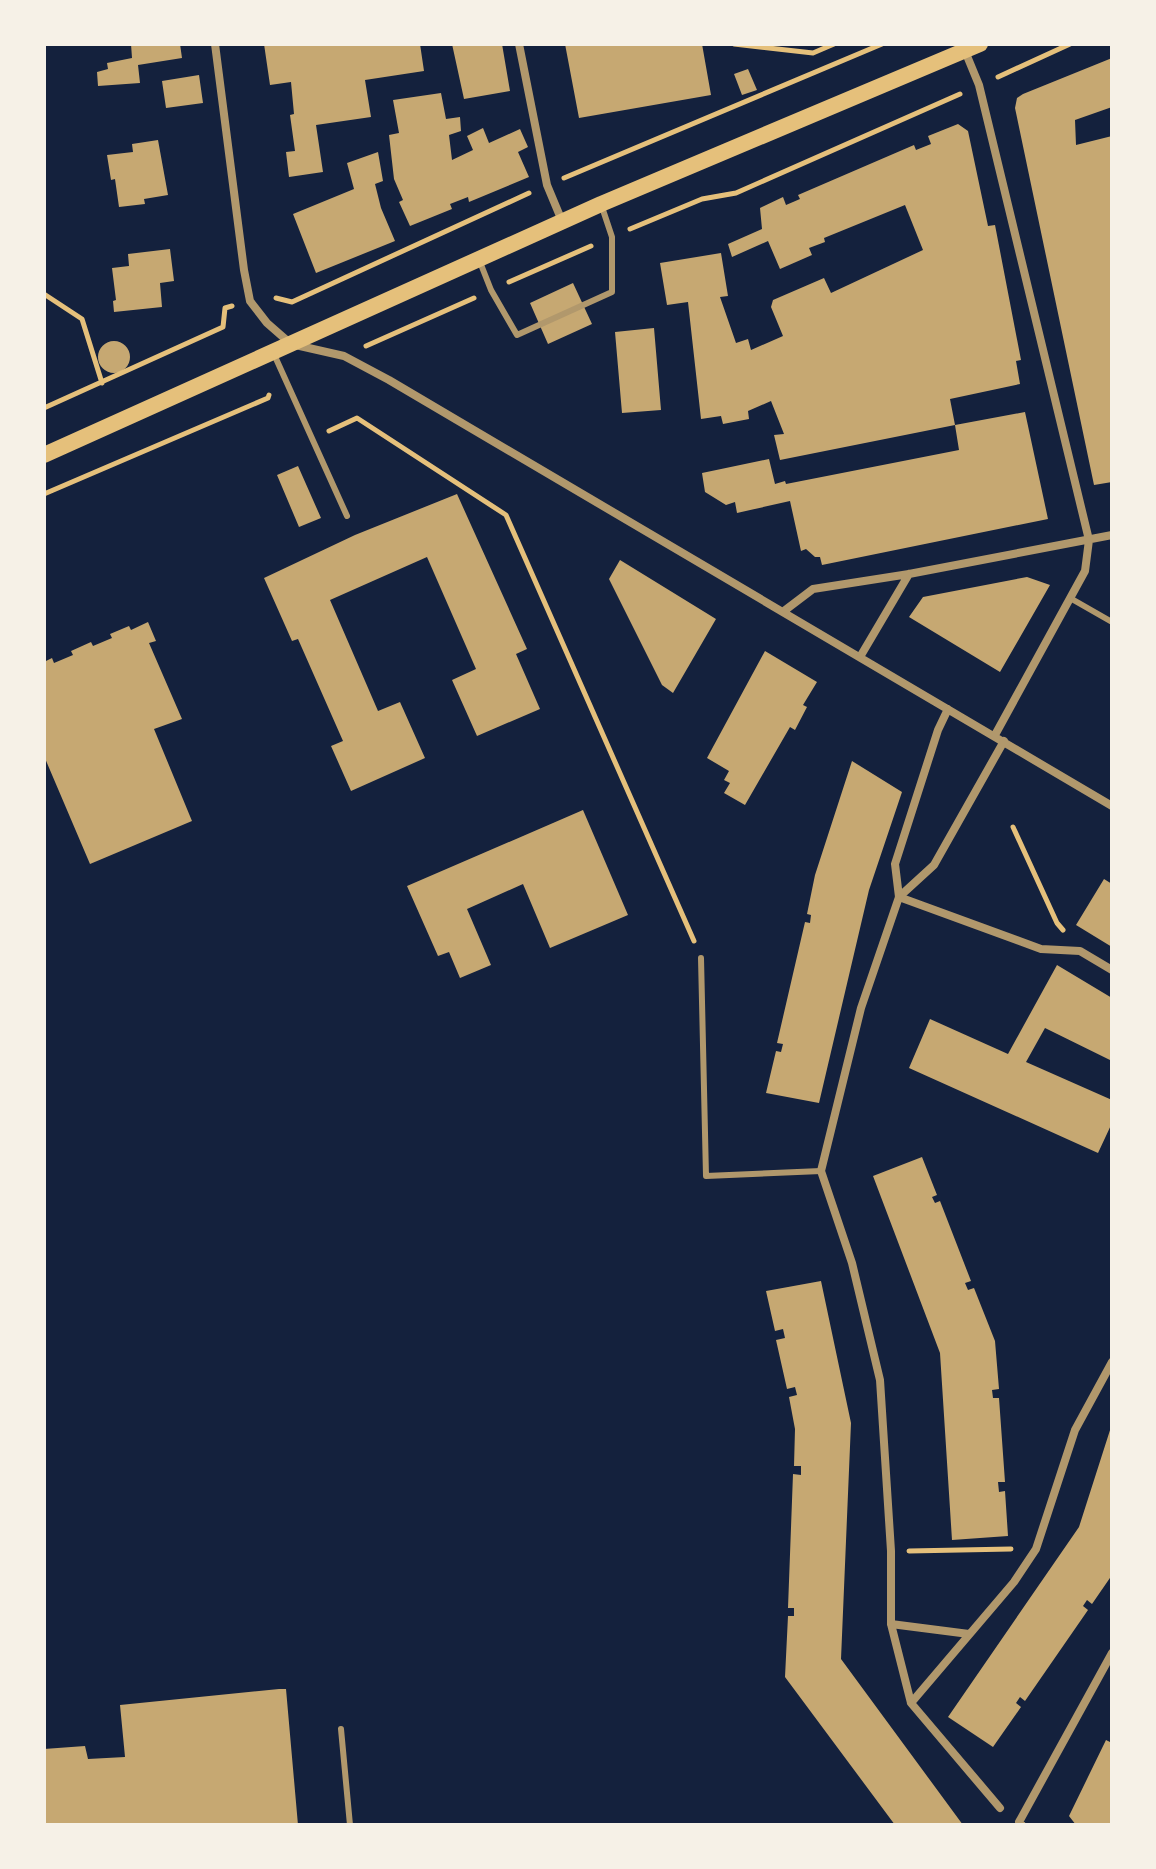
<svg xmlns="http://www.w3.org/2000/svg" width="1156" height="1869" font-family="'Zilla Slab',serif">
	<rect width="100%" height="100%" fill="#14213d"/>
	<path fill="#c6a872" d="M131,44H180L182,58L138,65L140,83L98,86L97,72L108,69L107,63L132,58Z
		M264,44H420L424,71L365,80L371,117L316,125L323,172L289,177L286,152L295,151L290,115L294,114L291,82L270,85Z
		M452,44H493L494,46L502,44L510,91L464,99Z
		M565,44H702L711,95L579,118Z
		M1112,58V107L1075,120L1076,145L1112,136V482L1094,485L1015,108L1017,98L1023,94Z
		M748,69L757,90L742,95L734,74Z
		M199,75L203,103L166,108L162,81Z
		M441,93L446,119L460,117L461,131L449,135L452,160L473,150L467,136L483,128L489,143L520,129L528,147L518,152L529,177L469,202L468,197L450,204L452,209L410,226L399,202L403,200L394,179L389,135L399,133L393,100Z
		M958,124L968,131L988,226L995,225L1021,360L1016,361L1020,384L950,399L955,425L1025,412L1048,519L822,565L820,557H815L806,549L801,551L790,501L737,513L735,502L726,505L705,492L702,473L769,459L775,484L785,481L786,484L959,450L955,425L780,460L774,435L784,434L771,401L748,411L749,419L723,424L721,416L701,419L688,302L667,305L660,263L721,253L728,296L720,297L736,343L748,339L751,350L783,336L771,307L773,300L824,278L831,293L923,250L905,205L824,238L825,242L809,248L812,255L780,269L768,241L732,257L728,244L762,229L760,208L783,197L786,205L800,199L798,195L914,145L916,150L931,144L928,136Z
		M158,140L168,195L144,199L145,204L119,207L115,179L111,180L107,155L133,152L132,144Z
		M378,152L383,181L375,184L381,208L395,241L316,273L293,214L354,189L347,163Z
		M170,249L174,281L160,283L162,307L114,312L113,301L116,300L112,268L129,266L128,254Z
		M573,283L592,324L548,344L530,303Z
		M654,328L661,410L622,413L615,332Z
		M98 357a16 16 0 1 1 32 0a16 16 0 1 1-32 0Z
		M298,466L321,518L299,527L277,475Z
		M457,494L527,649L516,654L540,709L477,736L452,680L476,669L427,557L330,600L378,711L400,702L425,758L351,791L331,746L343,741L298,639L292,641L264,578L355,535Z
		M620,560L716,619L673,693L662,685L609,579Z
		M1027,577L1050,585L1000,672L909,617L923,597Z
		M148,622L156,641L149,643L182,719L154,729L192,821L90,864L44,756V662L52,658L54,663L73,655L71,651L91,642L93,646L112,638L110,634L129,626L131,630Z
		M765,651L817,682L803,705L807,707L795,730L790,727L745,805L724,793L730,783L724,780L729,771L707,758Z
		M852,761L902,792L869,890L819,1103L766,1093L776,1051L781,1052L783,1044L777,1043L805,922L810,923L811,915L807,914L815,875Z
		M583,810L628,915L550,948L523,884L467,909L491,965L460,978L449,952L438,956L407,886Z
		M1104,879L1112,884V947L1076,925Z
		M1057,965L1112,998V1061L1045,1028L1026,1062L1112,1100V1123L1098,1153L909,1068L930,1019L1008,1054Z
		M922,1157L937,1195L932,1197L935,1203L940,1201L971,1281L965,1283L968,1290L974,1288L995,1341L999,1389L992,1390L993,1398H999L1005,1482H998L999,1492L1005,1491L1008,1536L952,1540L940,1353L873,1176Z
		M821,1281L851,1423L841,1659L963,1825H895L785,1677L788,1616H794V1608H788L793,1474L801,1475V1466H794L795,1429L789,1397L797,1395L795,1387L787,1389L776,1340L785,1338L783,1329L775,1331L766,1291Z
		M1111,1427L1112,1575L1092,1604L1087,1600L1083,1606L1088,1610L1025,1701L1020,1697L1016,1703L1021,1707L993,1747L948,1717L1079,1527Z
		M279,1689H286L298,1825H44V1749L85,1746L88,1759L125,1757L120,1705Z
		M1106,1740L1112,1743V1825H1076L1069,1816Z"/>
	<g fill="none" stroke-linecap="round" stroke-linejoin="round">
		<path stroke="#e5c07b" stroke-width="5" d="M734,44L813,53L834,44
			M998,77L1070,44
			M564,178L882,44
			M630,229L702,199L736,193L960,94
			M509,282L591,246
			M44,294L82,319L102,383
			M276,298L292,302L529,193
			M366,346L474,298
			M44,408L223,327L225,308L232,306
			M329,431L357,418L506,515L694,941
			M44,494L268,398L269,395
			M1013,827L1057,923L1063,930
			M909,1551L1011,1549"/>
		<path stroke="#b1986c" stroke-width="6" d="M480,262L491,290L517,335L612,292V237L602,207
			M273,352L347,516
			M1070,598L1112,622
			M701,958L706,1176L821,1171
			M341,1729L350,1825"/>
		<path stroke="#b1986c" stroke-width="8" d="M215,44L244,270L250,301L267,323L291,344L344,356L389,380L1112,806
			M519,44L547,185L562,221
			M965,51L979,85L1089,540L1085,571L995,735
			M784,611L813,589L909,574L1112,535
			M860,657L909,574
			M948,709L938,730L895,864L899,897L861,1008L821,1171L852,1263L880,1380L891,1551V1624L911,1703L1000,1808
			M899,897L1041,949L1080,951L1112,970
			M899,897L934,865L1004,741
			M891,1624L969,1634
			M911,1703L1014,1582L1036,1549L1075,1430L1112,1362
			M1022,1825L1019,1822L1112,1653"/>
		<path stroke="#e5c07b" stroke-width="16" d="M44,455L601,204L980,44"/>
	</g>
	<rect width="1156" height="1869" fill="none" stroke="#f6f1e7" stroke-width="92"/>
</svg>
